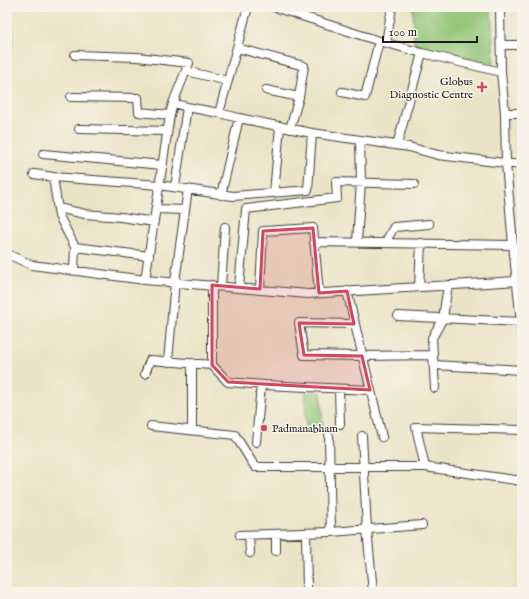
<svg xmlns="http://www.w3.org/2000/svg" width="529" height="599" font-family="'IM FELL English',serif">
	<rect width="100%" height="100%" fill="#f7f3e8"/>
	<filter id="ink" filterUnits="userSpaceOnUse"><feTurbulence type="fractalNoise" baseFrequency=".025" numOctaves="2"/><feDisplacementMap in="SourceGraphic" scale="8" xChannelSelector="R" yChannelSelector="G"/><feConvolveMatrix kernelMatrix="1 2 1 2 8 2 1 2 1" color-interpolation-filters="sRGB"/></filter>
	<filter id="wash" filterUnits="userSpaceOnUse"><feTurbulence type="fractalNoise" baseFrequency=".012" numOctaves="4" result="noise"/><feDisplacementMap in="SourceGraphic" scale="16" xChannelSelector="R" yChannelSelector="G"/><feGaussianBlur stdDeviation="0.9" result="paint"/><feColorMatrix in="noise" values="0 0 0 0 0 0 0 0 0 0 0 0 0 0 0 0 0 1.4 0 .05"/><feComposite in="paint" operator="in"/></filter>
	<g filter="url(#wash)">
		<rect width="100%" height="100%" fill="#eae4c6"/>
		<path fill="#92c677" stroke="#57714a" d="M413,7H491L494,64L414,46Z
			M321,392L323,428L306,427L305,393Z"/>
		<g fill="none" stroke-linecap="round" stroke-linejoin="round">
			<path stroke="#48afc7" stroke-width="11" d="M7,22L8,32L7,48"/>
		</g>
	</g>
	<g filter="url(#ink)">
		<g fill="none" stroke-linecap="round" stroke-linejoin="round">
			<g stroke="#3b3a36" stroke-width="10">
				<path id="minor" d="M274,7L379,41L422,53L501,72
					M500,7L501,72L505,113L506,163L513,245L522,332
					M386,43L392,7
					M501,45H522
					M237,48L304,66L299,97L290,129
					M75,55L137,57L189,63L173,103
					M186,71L228,81
					M266,90L299,97
					M342,92L365,97L379,41
					M71,97L138,98L139,112L170,115L173,103L187,107L219,113L239,118L312,133L409,147L438,155L522,165
					M219,113L248,7
					M505,113H522
					M79,129L167,131
					M397,145L422,53
					M43,154L162,165
					M34,174L53,177L159,185L233,196L308,190L312,133
					M53,177L59,216L75,247L74,270
					M175,187L187,107
					M274,193L280,126
					M221,195L239,118
					M58,208L85,214L121,217L154,222
					M156,209L185,210
					M314,242L513,245
					M357,242L361,182L360,140
					M385,243L394,227L429,224
					M75,247L149,256
					M7,254L32,265L145,280L170,115
					M145,280L308,294L517,281
					M212,285V365
					M221,286L225,227
					M239,287L246,209L337,198L336,182L414,184
					M419,287L421,243
					M260,289L263,231L313,228L319,293
					M347,291L382,437
					M398,316L521,322
					M354,324L299,323L304,355L362,356L433,355
					M168,362L175,281L188,189
					M192,363V430
					M434,365L522,370
					M145,374L150,360L212,365L228,382L265,385L370,390
					M435,388L432,338L443,318L448,285
					M339,389L340,424
					M151,426L235,435L255,467H425L522,481
					M329,436L331,532
					M362,436L367,529L373,592
					M256,442L261,385
					M425,467L416,427L522,430
					M306,533L307,592
					M276,534V551
					M240,535L331,532L422,525
					M249,535L250,553"/>
			</g>
			<use href="#minor" stroke="#fff" stroke-width="8"/>
		</g>
	</g>
	<path fill="#d1495b" fill-opacity="0.2" stroke="#d1495b" stroke-width="3" stroke-linejoin="round" d="M313,228L319,293L347,291L354,324L299,323L304,355L362,356L370,390L228,382L212,365V285L260,289L263,231Z"/>
	<g fill="#d1495b" stroke="#f7f3e8" stroke-width="1.5">
		<path d="M480 81h4v4h4v4h-4v4h-4v-4h-4v-4h4z"/>
		<circle cx="264" cy="428" r="4"/>
	</g>
	<g text-anchor="middle" stroke-width="3" stroke-linejoin="round" paint-order="stroke">
		<g font-size="11" fill="#1c1c1c" stroke="#f7f3e8" text-anchor="end">
			<text x="473" y="85">Globus<tspan x="473" dy="13">Diagnostic Centre</tspan></text>
			<text x="272" y="432" text-anchor="start">Padmanabham</text>
		</g>
	</g>
	<rect width="529" height="599" fill="none" stroke="#f7f3e8" stroke-width="24"/>
	<path d="M383 36v6h94v-6" fill="none" stroke="#1c1c1c" stroke-width="2"/>
	<text x="389" y="36" font-size="12" fill="#1c1c1c" stroke="#f7f3e8" stroke-width="3" paint-order="stroke">100 m</text>
</svg>
